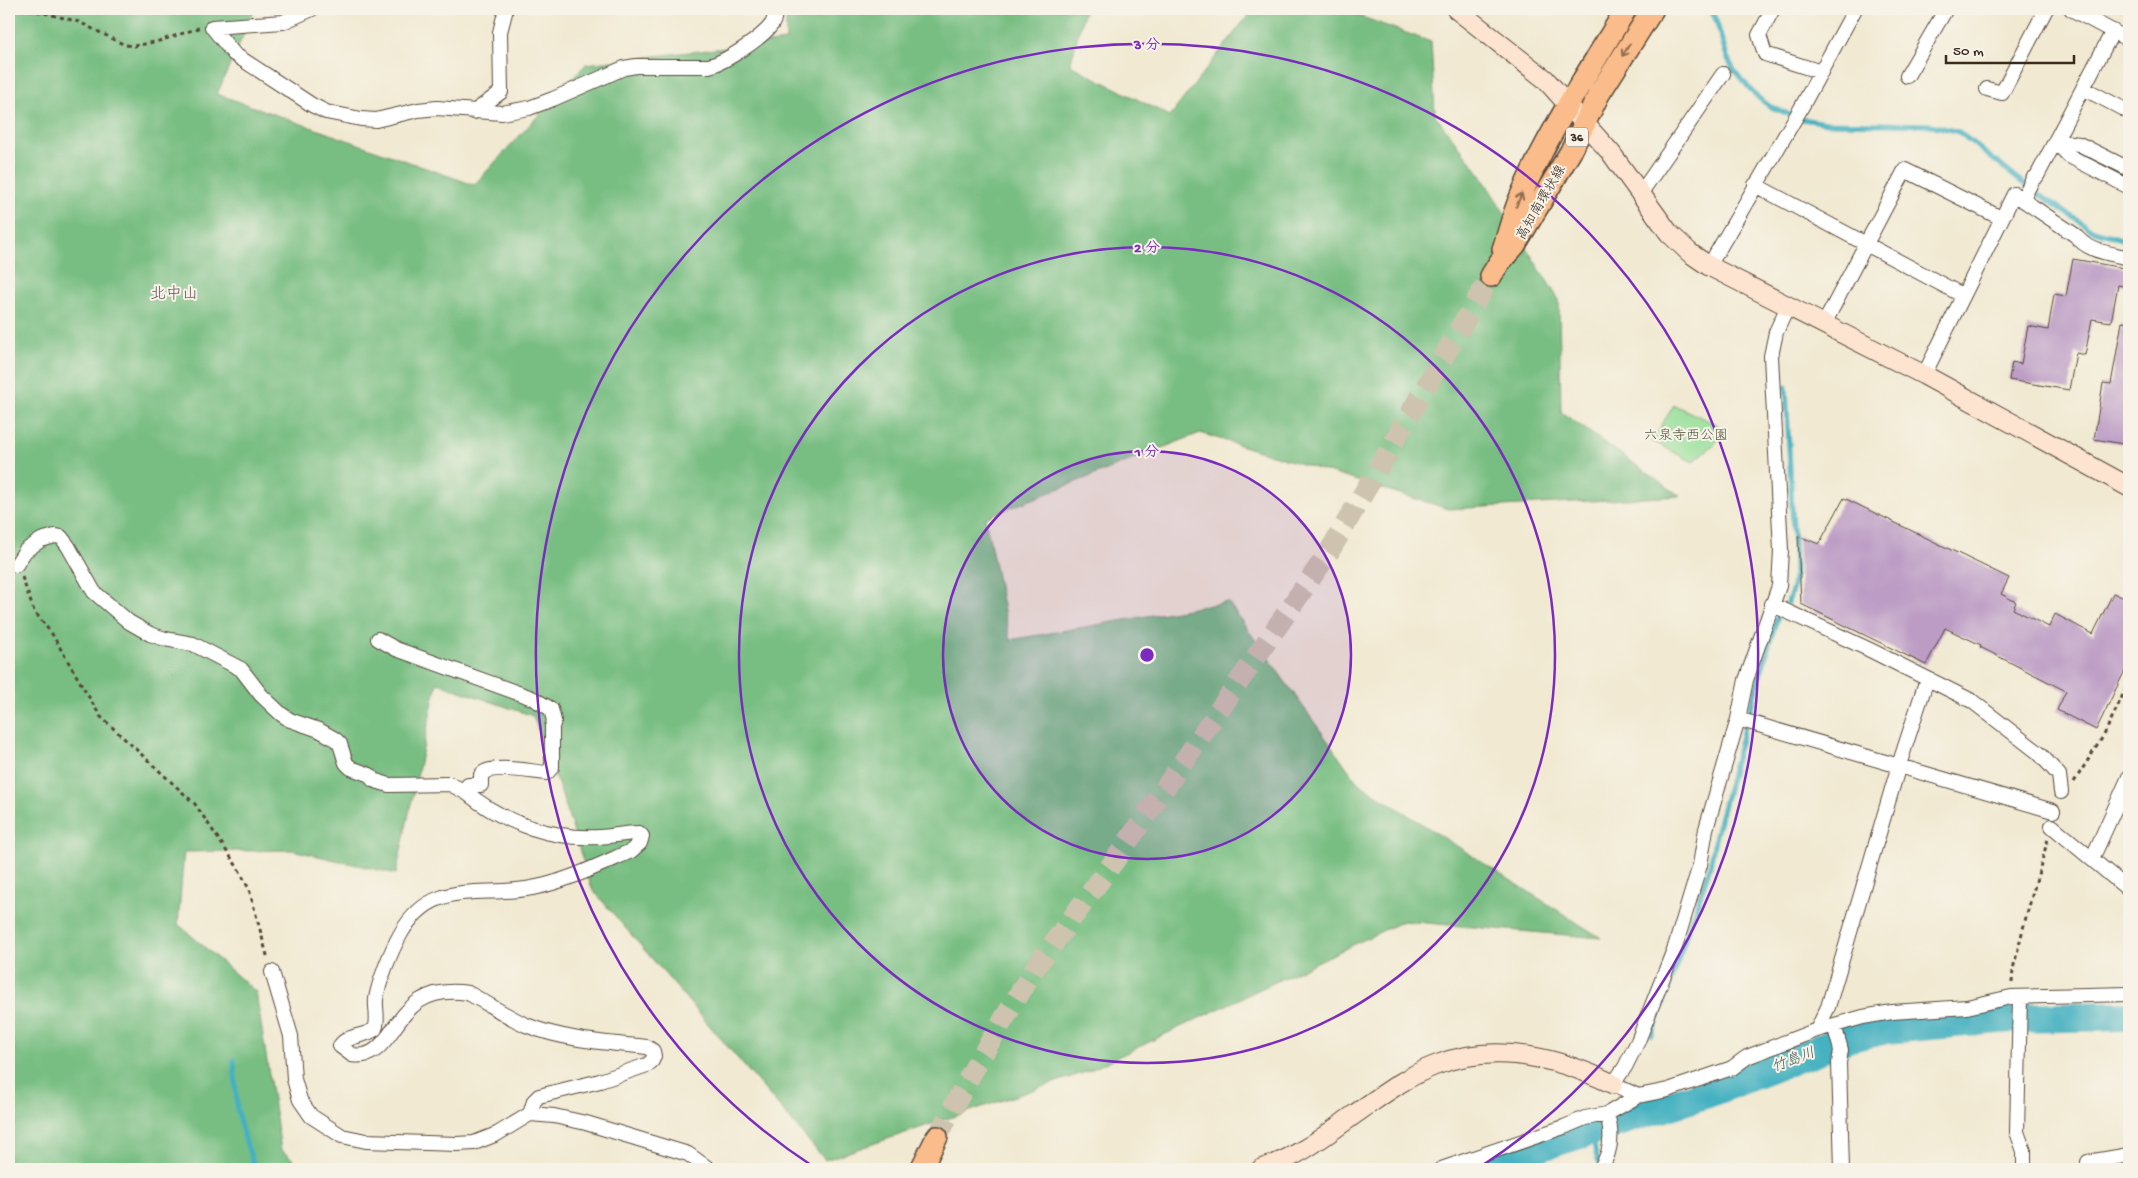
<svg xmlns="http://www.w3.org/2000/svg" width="2138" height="1178" font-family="'Gochi Hand','Klee One',sans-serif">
	<rect width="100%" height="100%" fill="#f7f3e8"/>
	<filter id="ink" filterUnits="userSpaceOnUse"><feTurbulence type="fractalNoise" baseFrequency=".02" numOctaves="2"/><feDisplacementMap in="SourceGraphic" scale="10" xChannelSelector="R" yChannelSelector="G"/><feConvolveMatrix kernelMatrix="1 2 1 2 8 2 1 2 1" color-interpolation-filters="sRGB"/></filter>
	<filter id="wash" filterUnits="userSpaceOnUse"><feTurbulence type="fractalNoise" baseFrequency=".0096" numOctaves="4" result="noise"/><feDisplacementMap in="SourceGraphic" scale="20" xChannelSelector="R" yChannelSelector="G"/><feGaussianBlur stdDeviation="1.12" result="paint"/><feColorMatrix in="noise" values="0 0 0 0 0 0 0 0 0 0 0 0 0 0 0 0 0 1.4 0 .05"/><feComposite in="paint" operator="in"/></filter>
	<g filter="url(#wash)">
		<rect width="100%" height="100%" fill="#f1e9d2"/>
		<path fill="#96df9a" stroke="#68845c" d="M1674,405L1718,425V441L1693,462L1652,441Z"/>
		<path fill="#78be82" stroke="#5a7450" d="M9,9H255L217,94L474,185L586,64L786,41V9H1085L1070,65L1170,116L1253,9H1340L1431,42L1435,115L1480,174L1559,300L1561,412L1680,496L1449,509L1200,433L985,518L1010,640L1228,602L1358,783L1601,938L1403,921L1086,1072L825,1160L592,889L561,792L533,716L437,683L396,874L292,850L184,852L178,924L256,992L281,1150L305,1169H9Z"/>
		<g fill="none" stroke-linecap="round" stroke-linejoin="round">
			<path stroke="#44b1c1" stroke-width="5" d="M1710,9L1716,20L1727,57L1734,70L1756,96L1771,107L1801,119L1828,123L1931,125L1959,132L2024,184L2083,224L2094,231L2129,241
				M1786,387L1795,568L1793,588L1788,602
				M1749,713L1777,618
				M1652,1035L1710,867L1715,839L1744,728
				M234,1060L237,1108L241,1127L255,1169
				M1594,1131C1594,1142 1594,1155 1601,1165"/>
			<path stroke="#44b1c1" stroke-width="30" d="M1470,1169L1705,1094L1850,1037L1886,1029L2010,1018L2129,1016"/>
		</g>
		<g id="blocks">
			<path fill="#bc9cc5" d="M2073,259L2129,269V287L2118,285L2111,322L2092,319L2085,355L2076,353L2069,390L2009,380L2012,362L2021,364L2028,326L2048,330L2054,294L2066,296Z
				M2122,322L2129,323V445L2094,439L2103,383L2111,384Z
				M1844,498L2009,578L2001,594L2016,602L2013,609L2049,627L2055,614L2093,634L2113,593L2129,600V662L2096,730L2057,710L2066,691L1980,647L1981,645L1945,628L1926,665L1801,604L1798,536L1819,544Z"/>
		</g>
	</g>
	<g filter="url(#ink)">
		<use href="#blocks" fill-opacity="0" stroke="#564739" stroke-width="1"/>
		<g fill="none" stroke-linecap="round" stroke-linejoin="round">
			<path stroke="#cdc3ae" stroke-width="21" stroke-dasharray="21 11" stroke-linecap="butt" d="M937,1137L976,1065L1035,968L1115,860L1329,552L1491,276"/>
			<g stroke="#564739" stroke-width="16">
				<path id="street" d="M1773,9L1759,35L1765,54L1821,72
					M2071,9L2129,40
					M212,27L234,54L312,105L326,112L361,119L376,120L418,110L437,108L502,113L529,108L553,99L624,68L636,66H709C726,62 762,38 772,24C775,19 775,14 775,9
					M212,27L283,22L312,9
					M1907,76L1946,9
					M2083,88L2129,112
					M1987,89L2002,93L2046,9
					M474,112L501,92L500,32L506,9
					M2055,141L2069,156L2129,187
					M2055,141L2079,144L2129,169
					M1755,185L1962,295
					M1640,194L1723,74
					M2022,200L2033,179L2037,176L2113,31
					M1709,266L1800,110L1855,9
					M1788,306L1776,332L1771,356L1781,550L1779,586L1746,680L1738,719L1706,829L1700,865L1675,947L1638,1041L1625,1067L1613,1084L1638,1096L1668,1090L1732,1068L1747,1057L1817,1030L1863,1017L1892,1012L1967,1007L2011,997L2129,994
					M1824,324L1905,170L2001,218
					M1924,375L2014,194L2075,235C2088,252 2109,253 2129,258
					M16,565L25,551L41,540L55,536L61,537L68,546L94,592L129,622L150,634L165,639L193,644L241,669L261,695L281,714L290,720L319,730L335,739L340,744L346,763L351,768L370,775L373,780L389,785L450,784L467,793
					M1771,604L1868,649L1972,701L2039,753L2059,775L2061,792
					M378,639L396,649L532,698L551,709L554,721L552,727V767L547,773C532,772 490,763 481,775V785H468L467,793C503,823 554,840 600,837C613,836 626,833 639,833L642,836L640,843L631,851C599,865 566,882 532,888C480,898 432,877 400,935C391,951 379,981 376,999C375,1009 379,1020 375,1029C365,1037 346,1035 340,1046L352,1055C399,1063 390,980 468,993C487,1003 506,1016 526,1025C563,1040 607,1043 647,1047L653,1051L654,1056L652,1061L647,1065L600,1081L539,1096L534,1101L530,1114
					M1738,719L2053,811
					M2052,826L2129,890
					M2092,859L2129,777
					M272,972L291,1036L294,1079L300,1100L311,1116L342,1136L366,1141L457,1144L474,1143L497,1134L530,1114L554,1116L586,1123L688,1154L709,1169
					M2020,997L2017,1132L2024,1151V1169
					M1834,1025L1841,1050L1839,1063L1842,1169
					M1817,1030L1828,1007L1899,765L1927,679
					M2088,1162L2129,1155
					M1441,1169L1564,1127L1585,1118L1607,1114L1638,1096
					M1600,1169C1612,1152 1613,1134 1607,1114"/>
			</g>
			<g stroke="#564739" stroke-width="21">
				<path id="secondary" d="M1456,9L1545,79L1611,153L1669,233L1690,253L1709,266L1924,375L2129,487
					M1261,1169C1299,1157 1323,1137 1355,1114C1381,1096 1407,1076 1436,1065C1495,1042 1559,1058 1613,1084"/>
			</g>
			<g stroke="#564739" stroke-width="24">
				<path id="primary" d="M1503,249C1509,232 1513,214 1520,198C1548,132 1590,70 1626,9
					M1491,276L1499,263L1515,245L1571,151L1599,94L1653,9
					M921,1169L937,1137"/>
			</g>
			<path stroke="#564739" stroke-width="3" stroke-dasharray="4 4" stroke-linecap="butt" d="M29,9L79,22L125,45L134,46L159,41L199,28
				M22,577L34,611L52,634L100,716L195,804L238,868L249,889L268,959
				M2074,782L2104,735L2129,682
				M2012,983L2013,969L2026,917L2048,839"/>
			<use href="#street" stroke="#fff" stroke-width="14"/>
			<use href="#secondary" stroke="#fde4d0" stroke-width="19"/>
			<use href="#primary" stroke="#f9bc8a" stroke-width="21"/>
		</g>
		<defs><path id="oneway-shaft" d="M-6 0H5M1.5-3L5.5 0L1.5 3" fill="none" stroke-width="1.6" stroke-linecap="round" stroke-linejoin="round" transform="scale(1.25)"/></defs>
		<g stroke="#906c4f">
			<use href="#oneway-shaft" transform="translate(1626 50) rotate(122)"/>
			<use href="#oneway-shaft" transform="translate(1519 200) rotate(-67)"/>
		</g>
	</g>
	<circle cx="1147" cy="655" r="204" fill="#7b2cbf" fill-opacity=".12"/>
	<g fill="none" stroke="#7b2cbf" stroke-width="2.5">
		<circle cx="1147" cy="655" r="204"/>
		<circle cx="1147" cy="655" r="408"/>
		<path d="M814 1167A611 611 0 1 1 1480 1167"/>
	</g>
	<g text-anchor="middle" stroke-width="4" stroke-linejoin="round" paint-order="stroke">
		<rect fill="#f7f3e8" stroke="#73665b" stroke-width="1" x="1566" y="127.5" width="22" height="19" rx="4"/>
		<g font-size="12" font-weight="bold" fill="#3b2a1e">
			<text x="1577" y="141">36</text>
		</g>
		<g font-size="14" fill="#3b2a1e" stroke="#f7f3e8">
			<text transform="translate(1540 202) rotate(-60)" y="5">高知南環状線</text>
		</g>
		<g font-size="14" fill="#52573d" stroke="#f7f3e8">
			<text x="1686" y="439">六泉寺西公園</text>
		</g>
		<g font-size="15" font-style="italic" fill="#3e5957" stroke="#f7f3e8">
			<text transform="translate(1793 1059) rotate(-21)" y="5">竹島川</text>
		</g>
		<g font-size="16" fill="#685258" stroke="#f7f3e8">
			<text x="174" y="298">北中山</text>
		</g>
	</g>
	<circle cx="1147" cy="655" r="8" fill="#7b2cbf" stroke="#f7f3e8" stroke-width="2.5"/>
	<g font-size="15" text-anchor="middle" font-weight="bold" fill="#7b2cbf" stroke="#f7f3e8" stroke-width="4" stroke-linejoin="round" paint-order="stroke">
		<text x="1147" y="49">3 分</text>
		<text x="1147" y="252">2 分</text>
		<text x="1147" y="456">1 分</text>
	</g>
	<rect width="2138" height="1178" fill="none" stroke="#f7f3e8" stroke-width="30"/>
	<path d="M1946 55v8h128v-8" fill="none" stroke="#3b2a1e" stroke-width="2.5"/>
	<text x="1953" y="55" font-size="15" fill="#3b2a1e" stroke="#f7f3e8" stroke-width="4" paint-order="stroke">50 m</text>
</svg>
